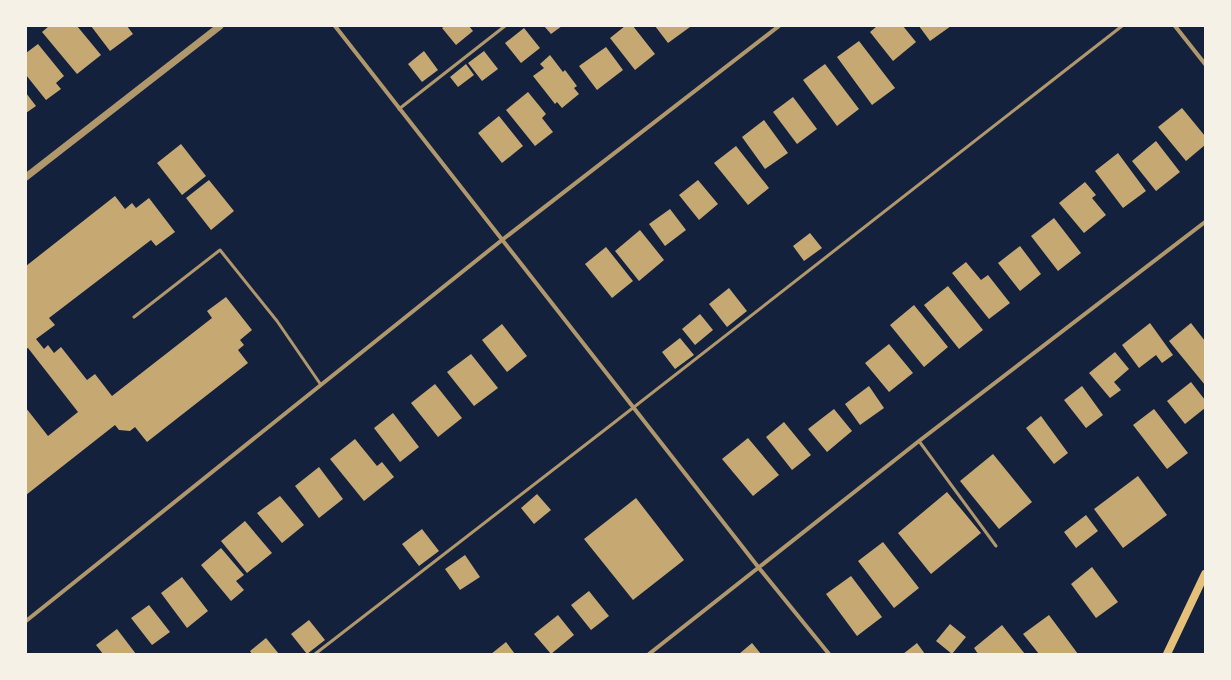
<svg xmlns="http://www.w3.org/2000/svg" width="1231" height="680" font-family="'Golos Text',sans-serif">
	<rect width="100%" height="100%" fill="#14213d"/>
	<path fill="#c6a872" d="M49,26H77L101,55L77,74L42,32Z
		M91,26H127L133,34L110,51Z
		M445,26H469L473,31L456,45L442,28Z
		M544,26H562L551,34Z
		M625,26H633L655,54L635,70L610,38Z
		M655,26H689L690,27L668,43Z
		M877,26H903L916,42L893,61L870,32Z
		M919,26H951L930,41Z
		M524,28L540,48L521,63L505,43Z
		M859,41L895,88L872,105L837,57Z
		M38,44L64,76L56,83L61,89L46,100L26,75V53Z
		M606,47L623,70L597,90L579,66Z
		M424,51L438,70L422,82L408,64Z
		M484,51L498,69L482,81L468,63Z
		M550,55L563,72L565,70L577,86L574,88L579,94L562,108L557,102L555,104L533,76L544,68L540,64Z
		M466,64L474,75L458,87L450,77Z
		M825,64L859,109L837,126L803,80Z
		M528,92L546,114L542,118L553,132L535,146L506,110Z
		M26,93L36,106L26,113Z
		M793,97L817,129L797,144L773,112Z
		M1182,108L1205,136V145L1186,161L1158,127Z
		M499,116L523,146L502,163L478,133Z
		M764,120L788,153L765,169L742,137Z
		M1156,141L1180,172L1156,191L1132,161Z
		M181,144L206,176L182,195L157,163Z
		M736,146L769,188L748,205L714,163Z
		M1118,153L1146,191L1123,208L1095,171Z
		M209,180L234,211L211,230L186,198Z
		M698,180L718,204L699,220L679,195Z
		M1085,182L1096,195L1092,198L1106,215L1084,233L1059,203Z
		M115,196L125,209L132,203L136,208L149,198L175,232L156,246L151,240L49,318L55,325L36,339L44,349L48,345L54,353L61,347L87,380L95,374L112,396L212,318L207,311L226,297L252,330L240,340L244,345L238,350L248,363L147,442L135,427L130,431L119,430L115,425L26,495V408L48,436L78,412L28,348L26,349V266Z
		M670,209L686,230L665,246L649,224Z
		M1054,218L1081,253L1058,271L1031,236Z
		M640,230L664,260L639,281L615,251Z
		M810,233L822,248L804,261L793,246Z
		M1020,246L1041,274L1020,291L998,263Z
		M606,247L633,281L612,298L585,264Z
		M966,262L981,280L988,275L1010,303L989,319L952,273Z
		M948,286L983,330L959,349L924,305Z
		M729,288L747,311L727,327L709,304Z
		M914,305L948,347L924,367L890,325Z
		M700,314L713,330L695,345L682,329Z
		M1150,323L1173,355L1162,363L1156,355L1139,368L1122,345Z
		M1191,323L1205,341V385L1169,341Z
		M502,324L527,356L507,372L482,340Z
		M680,338L694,355L675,369L662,352Z
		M889,344L913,373L889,392L865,363Z
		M1115,352L1129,369L1114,382L1121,390L1110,398L1089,373Z
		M471,354L498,388L474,406L447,372Z
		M1191,382L1205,400V408L1185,424L1167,401Z
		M435,384L462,418L438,437L411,403Z
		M869,386L884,408L860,425L845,404Z
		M1082,386L1103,415L1086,428L1064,400Z
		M834,409L852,431L827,452L808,429Z
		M1154,409L1188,453L1167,469L1133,425Z
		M393,413L419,447L400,462L374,428Z
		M1041,416L1068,453L1054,464L1026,428Z
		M784,422L811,455L792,470L766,437Z
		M748,438L779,475L753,496L722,459Z
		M355,439L377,466L382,462L394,477L364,501L330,459Z
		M993,454L1032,502L999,529L960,481Z
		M319,467L343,499L319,518L295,486Z
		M1138,476L1167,515L1123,548L1094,509Z
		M947,492L981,533L931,574L898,533Z
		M537,494L551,510L534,524L521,508Z
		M280,496L304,525L282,543L257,513Z
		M636,498L684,560L633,600L584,539Z
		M1086,515L1098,531L1076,548L1064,532Z
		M245,521L272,553L247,573L221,541Z
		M422,529L439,551L419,566L402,544Z
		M883,542L919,588L894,608L858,561Z
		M221,548L244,575L236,581L244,590L231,601L201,565Z
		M465,555L480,577L460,590L445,569Z
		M1092,567L1118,602L1096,618L1071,584Z
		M851,576L882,617L857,636L826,594Z
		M182,577L208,611L187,628L161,593Z
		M589,591L609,616L591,630L571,605Z
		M149,605L170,632L152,645L131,618Z
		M558,615L574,635L551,654L534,634Z
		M1049,615L1078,654H1039L1023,634Z
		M309,620L325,640L307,654L291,634Z
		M950,624L966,637L952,654L936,641Z
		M1002,625L1025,654H978L974,648Z
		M117,629L136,654H103L96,645Z
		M266,638L279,654H252L250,651Z
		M506,642L515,654H491Z
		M752,643L761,654H739Z
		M917,643L925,654H903Z"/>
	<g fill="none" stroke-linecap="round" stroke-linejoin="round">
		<path stroke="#b1986c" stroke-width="3" d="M399,109L505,26
			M134,317L220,250L277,321L321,385
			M919,441L996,546
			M315,654L611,425L1122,26"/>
		<path stroke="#b1986c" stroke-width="4" d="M335,26L759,568L829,654
			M1175,26L1205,64
			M26,621L502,240L779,26
			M649,654L919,441L1205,222"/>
		<path stroke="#b1986c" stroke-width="7" d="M26,177L220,26"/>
		<path stroke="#e5c07b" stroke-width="8" d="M1167,654L1205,574"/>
	</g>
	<rect width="1231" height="680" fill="none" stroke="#f6f1e7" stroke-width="54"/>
</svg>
